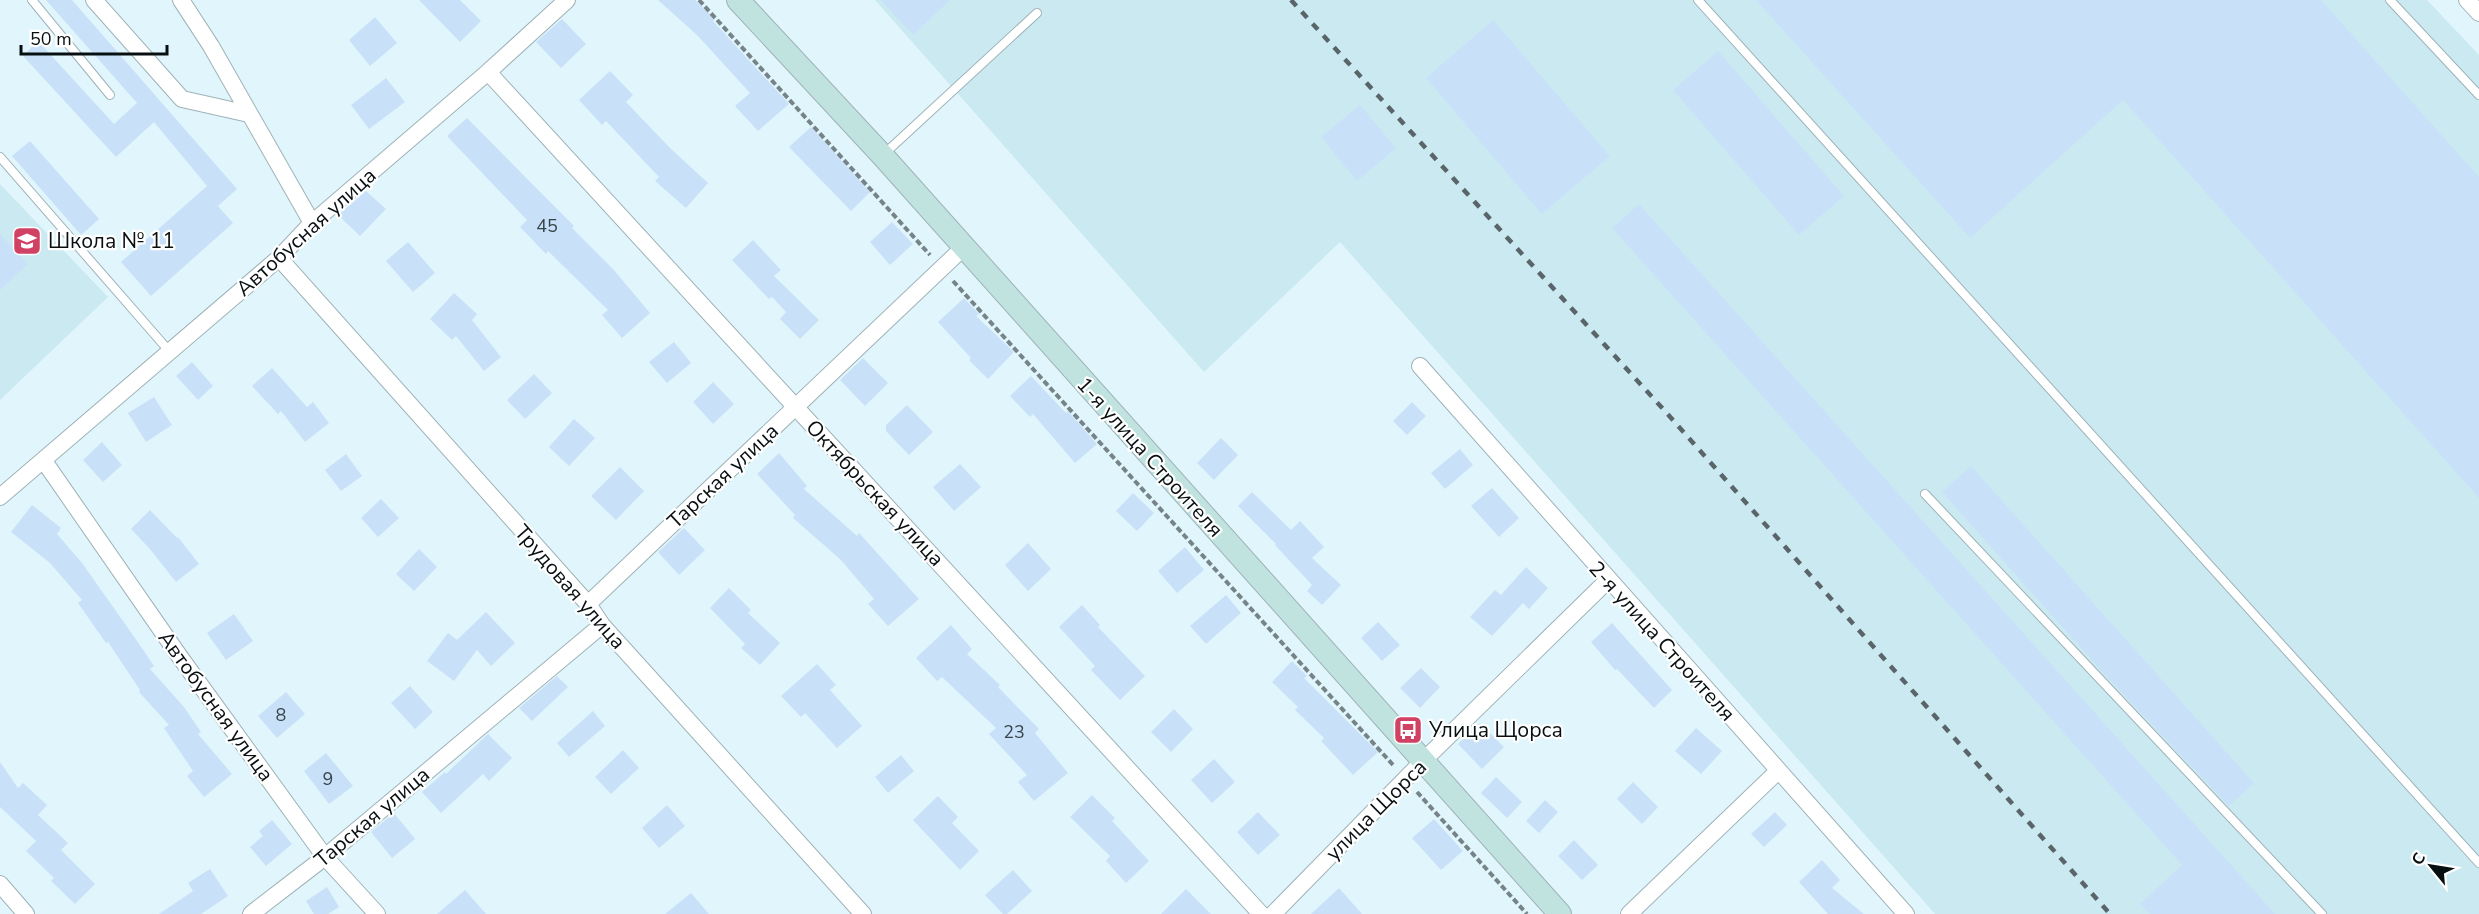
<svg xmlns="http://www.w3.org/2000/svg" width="2479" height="914" font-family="'Nunito Sans',sans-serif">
	<rect width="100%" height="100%" fill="#e1f6fc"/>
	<path fill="#cbe9f1" d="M875,0H2427L2479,55V914H1935L1340,242L1204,372Z
		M0,184L108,297L0,400Z"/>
	<path fill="#c8e1f8" d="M46,0H72L237,189L218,206L233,223L151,296L121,262L207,186L154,122L116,157L23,56L38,41L114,124L137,103Z
		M419,0H460L481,21L460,42Z
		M658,0H695L715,19L713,21L789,104L758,131L735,106L750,93L698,36Z
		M881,0H950L913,35Z
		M1756,0H2321L2479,177V498L2123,100L1970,238Z
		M375,17L397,43L370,66L349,40Z
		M562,19L586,44L561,68L536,42Z
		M1493,20L1610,156L1542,214L1426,78Z
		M1718,51L1844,196L1799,235L1673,90Z
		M610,71L633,95L626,102L671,149L708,183L686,208L655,181L659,177L606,121L602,125L579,100Z
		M386,78L405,102L369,129L351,105Z
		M1360,105L1396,148L1357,181L1321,137Z
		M467,118L574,226L572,228L613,269L650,313L622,338L602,315L608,310L548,251L546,254L520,227L527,220L447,136Z
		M811,127L870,192L851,211L789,147Z
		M30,141L99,219L81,235L12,156Z
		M366,191L386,209L360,236L338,215Z
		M1639,204L2275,914H2150L2140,904L2182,865L1612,228Z
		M892,222L913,244L890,265L870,242Z
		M0,234L28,264L0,290Z
		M753,240L781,270L774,276L819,320L800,339L780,319L786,312L772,297L769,299L732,260Z
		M408,242L435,273L413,292L386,261Z
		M454,293L477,314L472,320L501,357L484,371L456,336L452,340L430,319Z
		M964,298L979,314L976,316L1014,352L988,379L969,360L971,358L938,322Z
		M674,342L691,363L667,383L649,362Z
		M863,358L888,383L865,406L840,380Z
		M192,362L213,386L198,400L176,376Z
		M272,368L307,407L313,402L329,423L305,442L281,411L278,414L252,386Z
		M534,374L552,393L525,419L507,400Z
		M1031,376L1066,413L1068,411L1097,444L1075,463L1033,414L1030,417L1010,396Z
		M713,382L734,404L713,424L693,402Z
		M154,397L172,425L146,442L128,413Z
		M1412,402L1426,416L1407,435L1393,421Z
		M907,405L933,432L909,455L886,431V425Z
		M574,419L595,438L569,466L549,447Z
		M1221,438L1238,455L1214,480L1197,463Z
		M102,442L122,465L103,482L83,460Z
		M1460,449L1473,465L1445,489L1431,473Z
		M779,453L807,486L804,489L857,536L859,533L919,599L888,626L868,604L874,599L841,560L793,518L795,515L757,474Z
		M346,454L362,476L341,491L325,470Z
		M960,464L981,487L954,511L933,487Z
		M1971,466L2254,783L2229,806L2106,676L1942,492Z
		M620,467L644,491L616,520L591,496Z
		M1492,488L1519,518L1499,537L1471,506Z
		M1252,492L1291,530L1300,521L1324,547L1312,558L1341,585L1322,605L1307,591L1312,585L1275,545L1276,544L1238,506Z
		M1133,493L1154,513L1137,531L1116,511Z
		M381,499L399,518L378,537L361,518Z
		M32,505L61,528L57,534L82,563L135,638L154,666L150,669L184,707L201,732L198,734L232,774L204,797L187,776L193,771L164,728L169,725L139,692L140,690L108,642L106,643L78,603L82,600L50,563L11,532Z
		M150,510L177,538L178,537L199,564L176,582L149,548L131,529Z
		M684,528L705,550L679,575L658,552Z
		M1028,543L1051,569L1028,591L1005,565Z
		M1185,547L1204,570L1177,593L1158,571Z
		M419,549L437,567L414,591L396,574Z
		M1526,567L1548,588L1529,609L1523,603L1492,636L1470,617L1495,590L1501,595Z
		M729,588L751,610L748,613L780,643L760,665L741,648L745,644L710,608Z
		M1226,595L1241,613L1206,644L1190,626Z
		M1082,605L1100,625L1098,627L1145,676L1120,700L1091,670L1095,666L1059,627Z
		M486,612L515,643L491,666L477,650L454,681L427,661L448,633L457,640Z
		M234,614L253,641L226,660L207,633Z
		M1378,622L1400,645L1382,661L1361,638Z
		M1612,623L1672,690L1654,708L1617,669L1615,670L1591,642Z
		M951,625L972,649L967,654L1000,685L998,687L1039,729L1035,733L1068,773L1034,801L1018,782L1027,775L989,734L996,728L942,677L937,681L916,658Z
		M1292,661L1307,676L1304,678L1378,752L1353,775L1321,741L1324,738L1295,710L1298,707L1272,682Z
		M817,664L836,685L830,690L862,726L837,748L805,713L801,717L781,696Z
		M1421,668L1440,687L1420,708L1400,688Z
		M557,676L568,687L532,721L519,708Z
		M410,686L433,712L415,729L391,703Z
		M286,692L305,714L277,738L258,716Z
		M1174,709L1193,729L1171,752L1151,732Z
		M593,711L605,726L569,757L557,743Z
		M1480,723L1504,747L1482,769L1458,744Z
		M1696,728L1722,751L1701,774L1675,751Z
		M488,734L512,758L489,781L483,774L441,813L422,792L445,772L446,774Z
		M623,750L639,768L611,794L595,777Z
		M326,753L353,786L329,804L304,771Z
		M901,755L914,771L888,793L875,777Z
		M1214,759L1235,782L1212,803L1191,780Z
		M0,762L18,788L23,783L47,805L38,815L68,843L61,850L95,884L75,904L51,881L54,878L26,851L36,841L0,807Z
		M1496,777L1522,802L1507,818L1481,793Z
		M1633,782L1658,807L1642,824L1617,799Z
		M1092,795L1115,818L1112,821L1149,861L1126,883L1106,861L1110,856L1070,817Z
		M938,796L958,817L952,823L979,851L960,870L913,820Z
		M1545,800L1558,812L1539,833L1526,821Z
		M667,805L685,826L659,848L642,828Z
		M1258,812L1280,835L1258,855L1237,832Z
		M1775,812L1787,825L1764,847L1751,834Z
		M394,813L415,839L392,858L371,832Z
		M1434,819L1463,851L1441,870L1412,838Z
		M272,820L292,844L266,866L250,847L263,836L259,831Z
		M1574,840L1598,865L1582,880L1558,856Z
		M1822,860L1840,880L1832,888L1864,914H1828L1799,882Z
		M210,869L228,896L201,914H159L193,891L188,883Z
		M1013,870L1032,891L1007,914H1003L985,895Z
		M327,887L339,907L328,914H314L306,901Z
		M1339,888L1362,914H1311Z
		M1186,889L1211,914H1161Z
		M465,890L486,914H437Z
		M691,893L709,914H665Z"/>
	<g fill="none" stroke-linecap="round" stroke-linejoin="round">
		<g stroke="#9eb2b7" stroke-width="10">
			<path id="lane" d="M32,0L110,95
				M1698,0L2479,863
				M2390,0L2479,95
				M883,155L1037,13
				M0,157L170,352
				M1925,494L2322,914"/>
		</g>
		<g stroke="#9eb2b7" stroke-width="18">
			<path id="street" d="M94,0L182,99L249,114
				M181,0L211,46L312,223
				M2467,0L2479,13
				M488,72L1261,914
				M279,258L588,604L602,625L863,914
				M1420,366L1906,914
				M44,461L180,657L325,857L377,914
				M0,497L279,258L312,223L488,72L567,0
				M588,604L963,248
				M0,884L26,914
				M251,914L325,857L602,625
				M1273,914L1422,762L1608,580
				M1629,914L1778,771"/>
		</g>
		<g stroke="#9eb2b7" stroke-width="24">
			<path id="secondary" d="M738,0L882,155L1560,914"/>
		</g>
		<path stroke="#768488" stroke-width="4" stroke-dasharray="6 3" stroke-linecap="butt" d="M699,0L930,255
			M953,281L1394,766
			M1417,792L1527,914"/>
		<use href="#lane" stroke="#fff" stroke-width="8"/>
		<use href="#street" stroke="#fff" stroke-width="16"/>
		<use href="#secondary" stroke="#c0e3df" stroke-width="22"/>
		<path stroke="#596569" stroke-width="4.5" stroke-dasharray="8 8" stroke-linecap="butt" d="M1291,0L1664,410L2110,914"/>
	</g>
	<defs>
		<g id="school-square" transform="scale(1.5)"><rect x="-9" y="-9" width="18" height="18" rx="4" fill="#d14163" stroke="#fff"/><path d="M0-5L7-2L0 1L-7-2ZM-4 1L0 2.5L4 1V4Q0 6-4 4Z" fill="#fff"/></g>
		<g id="bus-square" transform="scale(1.5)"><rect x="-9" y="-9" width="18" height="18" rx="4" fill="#d14163" stroke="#fff"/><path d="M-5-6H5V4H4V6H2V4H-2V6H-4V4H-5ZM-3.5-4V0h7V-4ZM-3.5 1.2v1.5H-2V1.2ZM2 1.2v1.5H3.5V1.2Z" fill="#fff"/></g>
	</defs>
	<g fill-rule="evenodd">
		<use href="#school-square" x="27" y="241"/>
		<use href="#bus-square" x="1408" y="730"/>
	</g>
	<g text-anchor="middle" stroke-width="4.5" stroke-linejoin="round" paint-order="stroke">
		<g font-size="18" fill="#38444b">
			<text x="547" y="232">45</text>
			<text x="281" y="721">8</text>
			<text x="1014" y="738">23</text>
			<text x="328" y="785">9</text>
		</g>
		<g font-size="21" fill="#080f11" stroke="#fff">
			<text transform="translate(306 232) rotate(-42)" y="7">Автобусная улица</text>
			<text transform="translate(1150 457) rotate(48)" y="7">1-я улица Строителя</text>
			<text transform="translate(723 476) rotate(-43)" y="7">Тарская улица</text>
			<text transform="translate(875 493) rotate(47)" y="7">Октябрьская улица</text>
			<text transform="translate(570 587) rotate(49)" y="7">Трудовая улица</text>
			<text transform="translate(1662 641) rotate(48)" y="7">2-я улица Строителя</text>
			<text transform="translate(216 706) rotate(54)" y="7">Автобусная улица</text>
			<text transform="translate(1376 810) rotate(-45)" y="7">улица Щорса</text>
			<text transform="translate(372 817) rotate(-40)" y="7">Тарская улица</text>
		</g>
		<g font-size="21" fill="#080f11" stroke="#fff" text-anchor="start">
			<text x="48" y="248">Школа № 11</text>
			<text x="1429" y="737">Улица Щорса</text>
		</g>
	</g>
	<g transform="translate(2431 866) rotate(300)" stroke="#ffffff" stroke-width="4.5" paint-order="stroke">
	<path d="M0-4.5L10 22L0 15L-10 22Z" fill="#080f11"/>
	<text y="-9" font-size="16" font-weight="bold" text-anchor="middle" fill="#080f11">С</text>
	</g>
	<path d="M21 45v9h146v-9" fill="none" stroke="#080f11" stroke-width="3"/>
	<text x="30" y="45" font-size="18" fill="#080f11" stroke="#ffffff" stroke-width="4.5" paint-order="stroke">50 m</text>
</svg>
